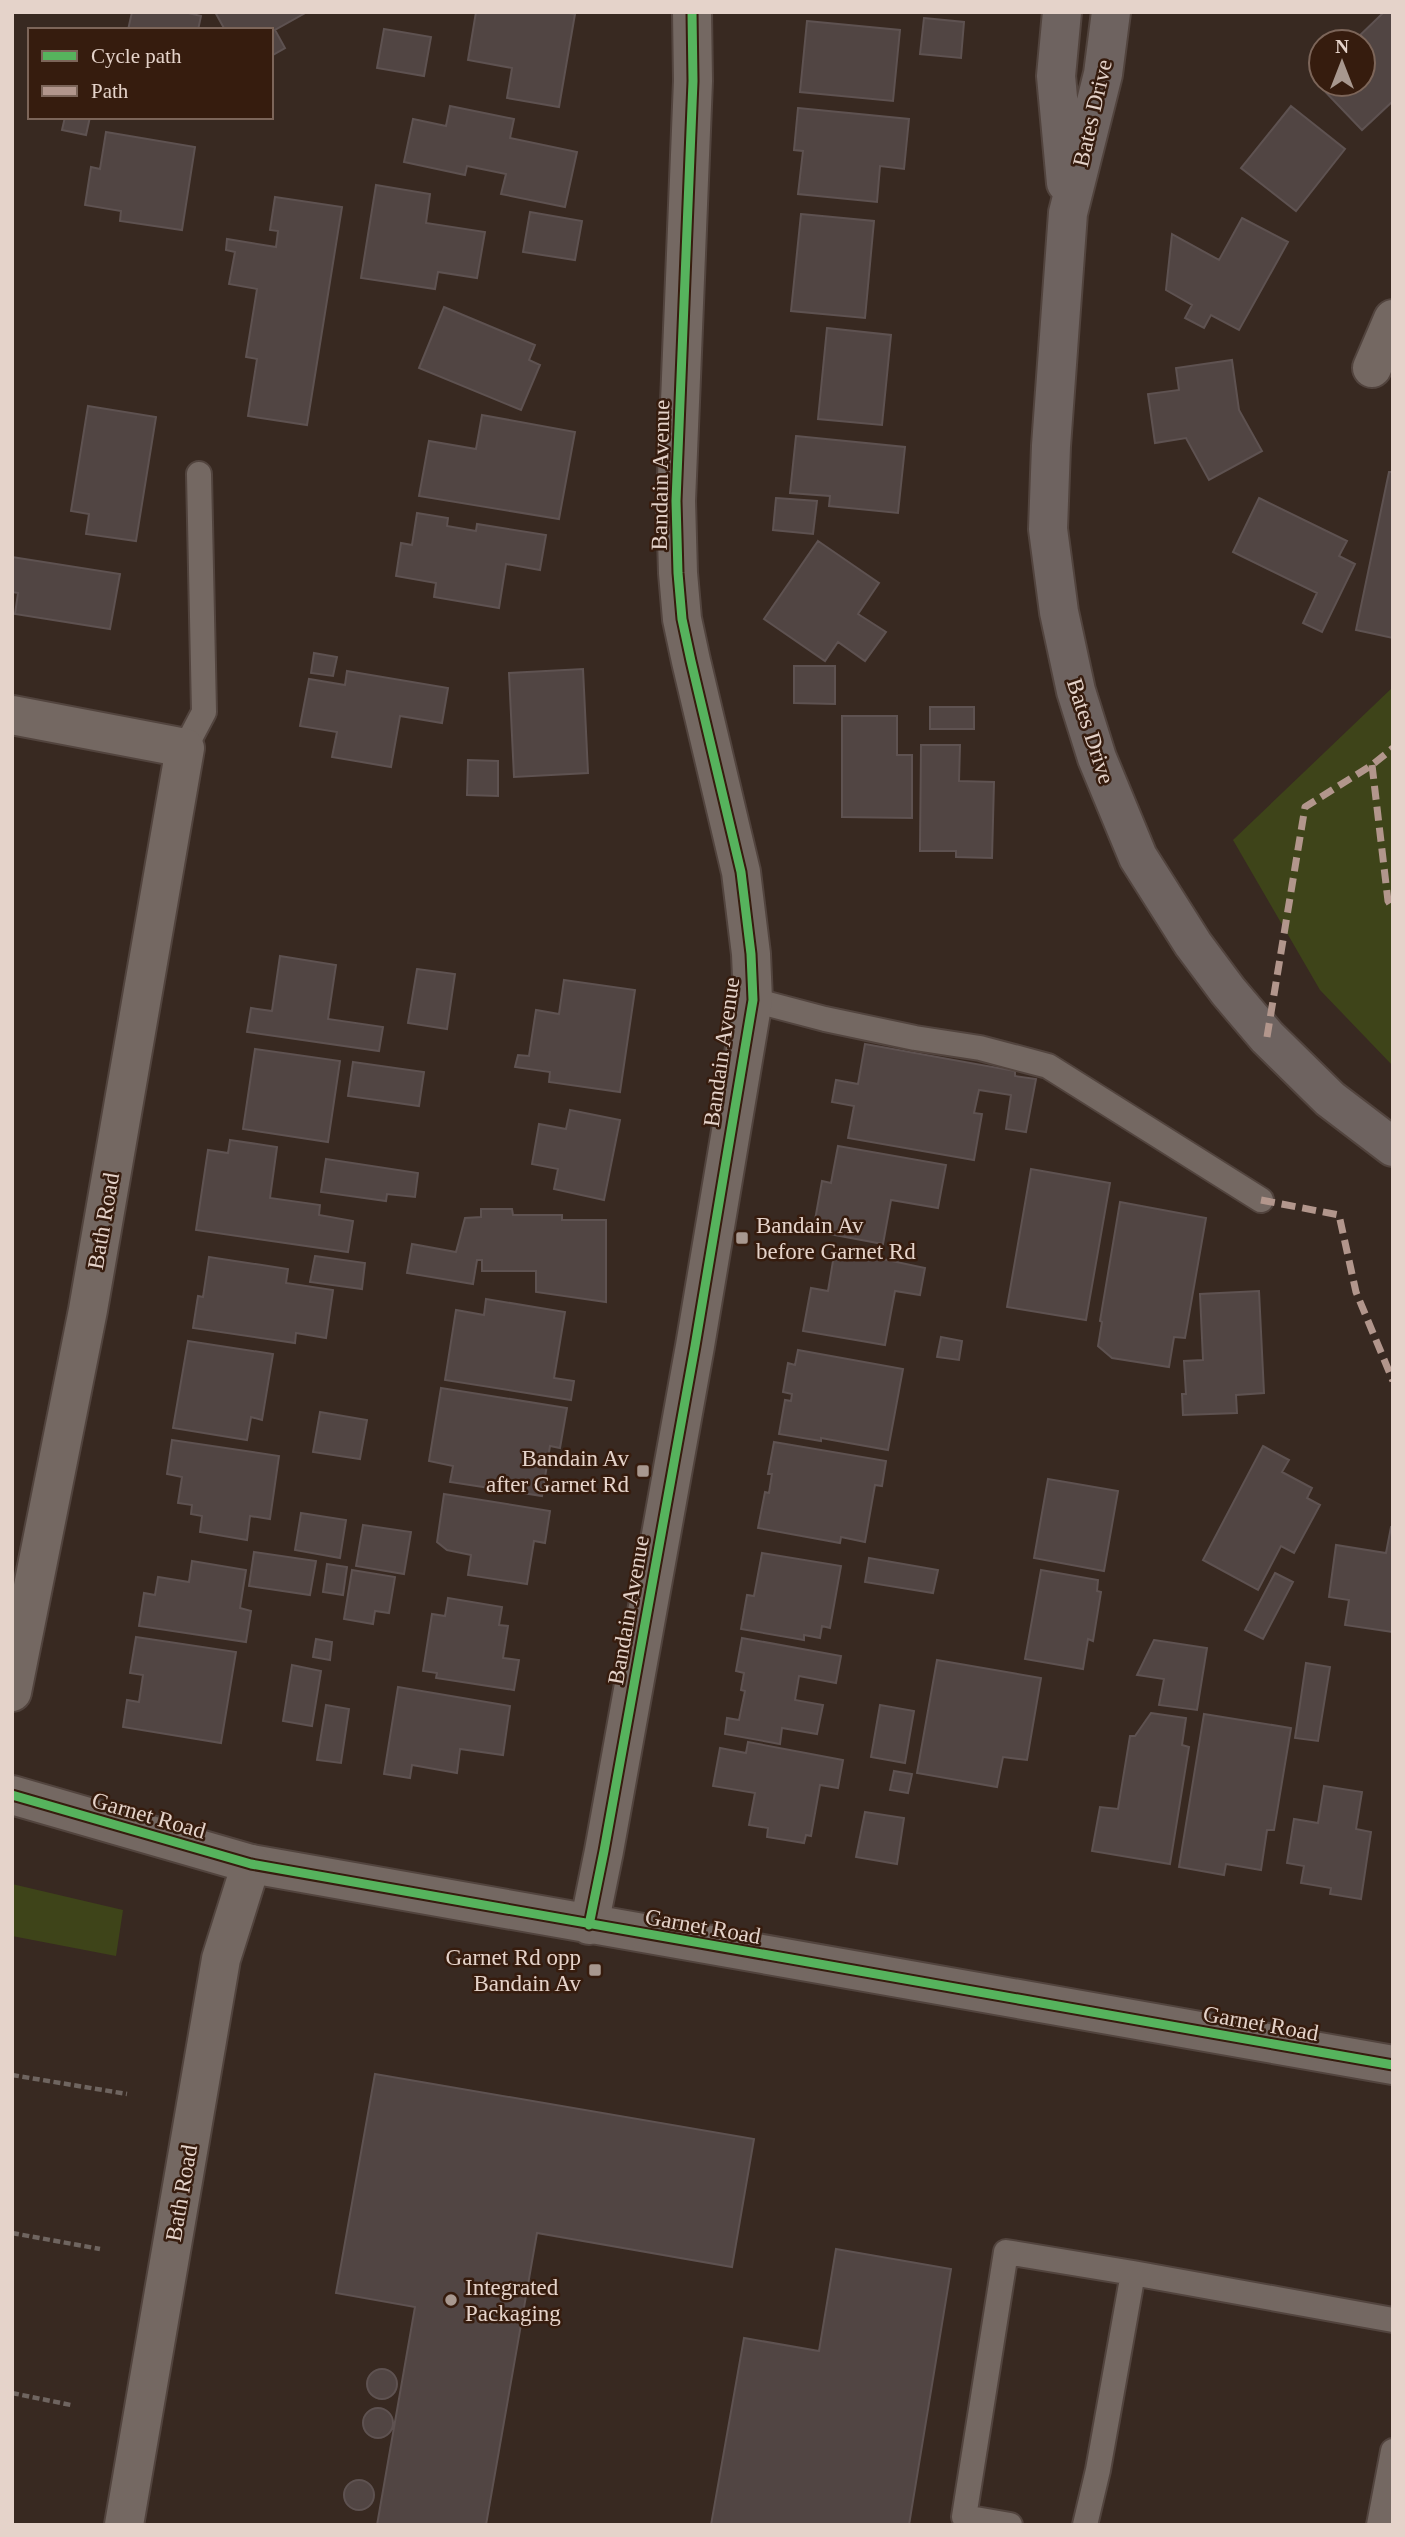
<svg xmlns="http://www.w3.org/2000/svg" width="1405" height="2537" font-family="'Times New Roman',serif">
	<rect width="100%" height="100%" fill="#382921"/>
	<path fill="#3e4419" d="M1393,687V1066L1320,990L1233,840Z
		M12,1884L123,1910L116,1956L12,1936Z"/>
	<path fill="#514543" stroke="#5e5251" stroke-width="2" d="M132,12H184L201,16L198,30H128Z
		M215,12H307L275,30L285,48L271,56V30H225Z
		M476,12H562L575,14L559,107L507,98L512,68L468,60Z
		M1384,12H1393V101L1362,130L1314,80L1321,72V84H1363V42H1353Z
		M924,18L964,22L961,58L920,54Z
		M807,21L900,30L893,101L800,92Z
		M384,29L431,37L424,76L377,68Z
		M450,106L514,119L510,138L577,152L565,207L501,194L506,174L467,166L465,175L404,162L413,119L446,126Z
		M1291,106L1345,149L1296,211L1241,168Z
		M798,108L909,119L904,169L880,166L877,202L798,194L803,151L794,150Z
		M65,117H90L86,135L62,130Z
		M106,132L195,147L182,230L120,221L121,211L85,205L91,167L100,169Z
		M376,185L430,194L426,223L485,232L477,278L438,272L435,289L361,278Z
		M275,197L342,207L307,425L248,416L257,359L246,357L257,289L229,284L235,252L226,250L227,239L276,247L278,231L270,230Z
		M530,212L582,221L575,260L523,252Z
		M801,214L874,221L865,318L791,311Z
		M1242,218L1288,242L1239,330L1211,315L1204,328L1185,318L1192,305L1166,290L1172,234L1219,260Z
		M444,307L535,345L529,360L540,365L521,410L419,368Z
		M827,328L891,335L882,425L818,419Z
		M1232,360L1239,410L1262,451L1209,480L1186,438L1155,443L1148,394L1179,390L1176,368Z
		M88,406L156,417L136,541L86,534L89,514L71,511Z
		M482,415L575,432L559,519L419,496L429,441L476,449Z
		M796,436L905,447L898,513L829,506L830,496L790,493Z
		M1389,472H1393V638L1356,630Z
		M776,498L817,501L813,534L773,530Z
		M1259,498L1347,541L1339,556L1355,564L1322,632L1303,623L1317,593L1233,552Z
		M417,513L448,518L447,526L476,531L477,524L546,535L540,570L506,564L499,608L434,597L436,583L396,576L401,543L412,545Z
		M818,541L879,583L858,614L886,632L865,661L838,642L825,661L764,619Z
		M12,557L120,574L110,629L15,614L18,593L12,592Z
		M314,653L337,657L333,676L311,673Z
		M794,666H835V704L794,703Z
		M583,669L588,773L514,777L509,673Z
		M347,671L448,688L442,723L400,716L391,767L332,757L337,732L300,726L309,679L345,685Z
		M930,707H974V729H930Z
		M842,716H897V755H912V818L842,817Z
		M921,745H960L959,781L994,782L992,858L956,857V851H920Z
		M468,760L498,761V796L467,795Z
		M280,956L336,965L328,1019L383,1027L379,1051L247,1032L251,1008L272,1011Z
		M417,969L455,974L447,1029L408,1023Z
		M564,980L635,990L620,1092L549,1082L550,1072L515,1067L518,1055L529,1056L536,1010L559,1014Z
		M865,1044L1015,1071V1076L1036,1079L1026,1132L1006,1129L1011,1095L979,1090L974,1113L982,1114L974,1160L848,1138L854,1106L832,1102L836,1080L858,1084Z
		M255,1049L340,1061L328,1142L243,1129Z
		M353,1062L424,1072L419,1106L348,1096Z
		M570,1110L620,1120L604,1200L554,1189L558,1169L532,1164L539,1124L566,1129Z
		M230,1140L277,1147L270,1198L320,1205L319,1215L353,1221L348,1252L196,1230L208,1150L228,1153Z
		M838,1146L946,1165L938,1208L891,1200L883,1244L813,1231L822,1181L831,1183Z
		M326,1159L418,1173L415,1197L387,1194L386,1201L321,1192Z
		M1031,1169L1110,1183L1086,1320L1007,1307Z
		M1120,1202L1206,1218L1185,1338L1174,1337L1169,1367L1112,1358L1098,1346L1102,1322L1100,1321Z
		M481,1209H512L513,1215H562V1220H606V1302L536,1292V1271H482V1260H477L473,1284L407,1273L412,1244L456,1252L465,1218L481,1217Z
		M835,1249L925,1268L920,1295L895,1291L885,1345L803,1331L811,1288L828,1291Z
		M315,1256L365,1263L362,1289L310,1282Z
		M209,1257L288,1269L286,1283L333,1290L326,1338L296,1333L295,1343L193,1328L198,1296L203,1297Z
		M1259,1291L1264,1393L1236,1395L1237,1413L1183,1415L1182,1394H1186L1184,1361L1203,1360L1200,1294Z
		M486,1299L565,1312L554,1378L574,1381L571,1400L445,1380L456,1310L484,1315Z
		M941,1337L962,1341L959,1360L937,1357Z
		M188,1341L273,1354L262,1420L251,1417L247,1440L173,1428Z
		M798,1350L903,1369L888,1450L821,1438V1441L779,1434L785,1400L791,1401L792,1394L783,1392L788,1363L795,1365Z
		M441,1388L567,1408L560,1448L550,1446L542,1496L450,1482L453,1466L429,1461Z
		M320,1412L367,1420L360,1459L313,1452Z
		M172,1440L279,1456L270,1519L250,1516L247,1540L200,1532L202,1516L191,1514L192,1505L178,1503L182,1477L167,1474Z
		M774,1442L886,1461L882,1486L875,1485L865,1542L841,1537L840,1543L758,1528L765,1492L769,1493L772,1474H768Z
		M1263,1446L1289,1460L1282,1472L1312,1488L1307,1498L1320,1505L1294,1553L1281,1546L1258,1590L1203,1560Z
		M1048,1479L1118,1491L1104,1571L1034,1558Z
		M444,1494L550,1511L545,1543L534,1541L527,1584L468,1575L471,1555L447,1550L437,1542Z
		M301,1513L346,1520L340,1558L295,1550Z
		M363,1525L411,1532L404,1574L356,1566Z
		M1391,1527H1393V1632L1345,1625L1349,1600L1329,1597L1336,1545L1386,1553Z
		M254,1552L316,1561L310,1595L249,1586Z
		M762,1553L841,1566L830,1628L822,1626L820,1638L804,1635V1640L741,1629L747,1595L754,1596Z
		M869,1558L938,1570L933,1593L865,1582Z
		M192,1561L246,1570L240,1608L251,1611L246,1642L139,1626L144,1593L155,1595L158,1577L189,1582Z
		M327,1564L347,1567L343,1595L323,1592Z
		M352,1570L395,1577L389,1613L375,1611L373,1624L344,1619Z
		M1041,1570L1098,1580L1097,1591L1101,1592L1093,1641L1088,1639L1083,1669L1025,1659Z
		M1275,1573L1293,1582L1263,1639L1245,1630Z
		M448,1598L502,1607L499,1625L508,1626L503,1658L519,1660L514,1690L436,1678L437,1673L423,1671L432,1614L445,1616Z
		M136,1637L236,1652L221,1743L123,1727L127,1700L139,1702L143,1675L130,1673Z
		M742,1638L841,1656L836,1683L799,1676L795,1700L823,1705L817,1734L782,1728L780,1744L725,1734L727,1718L739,1720L745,1691L741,1690L744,1673L736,1671Z
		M316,1639L332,1642L330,1660L313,1657Z
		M1154,1640L1207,1648L1197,1710L1159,1705L1164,1679L1137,1675Z
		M937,1660L1041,1678L1027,1760L1003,1757L997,1787L917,1773Z
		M1306,1663L1330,1667L1318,1741L1295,1738Z
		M292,1665L321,1671L312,1726L283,1721Z
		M398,1687L510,1706L503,1755L460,1749L457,1773L412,1765L410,1778L384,1774Z
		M326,1705L349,1709L341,1763L317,1760Z
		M880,1705L914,1711L905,1763L871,1757Z
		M1151,1713L1186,1718L1182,1745L1189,1747L1170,1864L1092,1851L1100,1807L1118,1809L1130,1736H1135Z
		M1204,1714L1291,1728L1274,1830H1267L1261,1870L1226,1864L1224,1875L1179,1867Z
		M748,1742L843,1760L838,1788L820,1785L811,1836L806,1835L804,1843L767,1837L768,1828L749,1825L755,1793L713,1786L720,1748L746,1753Z
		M894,1771L912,1774L908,1793L890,1790Z
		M1324,1786L1362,1792L1356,1829L1371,1832L1361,1899L1330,1894L1331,1888L1301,1883L1304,1866L1287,1863L1294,1819L1318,1823Z
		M865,1812L904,1818L897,1864L856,1857Z
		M375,2074L754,2139L732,2267L537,2233L486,2525H377L415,2307L336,2293Z
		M836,2249L951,2269L909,2525H711L744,2338L819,2351Z
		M367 2384a15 15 0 1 1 30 0a15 15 0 1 1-30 0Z
		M363 2423a15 15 0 1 1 30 0a15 15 0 1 1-30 0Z
		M344 2495a15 15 0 1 1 30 0a15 15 0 1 1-30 0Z"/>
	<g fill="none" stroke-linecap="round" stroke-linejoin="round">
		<g stroke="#52443e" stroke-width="28">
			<path id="service" d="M185,748L204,712L199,474
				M753,1000L825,1019L915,1038L980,1048L1048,1066L1261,1200
				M1010,2525L964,2517L1006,2252L1133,2273
				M1085,2525L1098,2470L1133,2273L1393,2320
				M1379,2525L1393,2451"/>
		</g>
		<g stroke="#52443e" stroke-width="42">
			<path id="minor" d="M1372,368L1393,319
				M12,715L185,748L88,1310L12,1692
				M12,1795L251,1864L1393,2065
				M589,1925L604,1851L695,1346L753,1000L751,954L741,872L691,661L682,619L678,573L676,501L693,81L692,12"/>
		</g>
		<g stroke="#52443e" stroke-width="42">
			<path id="tertiary" d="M124,2525L221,1959L251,1864"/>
		</g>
		<g stroke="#52443e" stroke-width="42">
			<path id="secondary" d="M1062,12L1056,76L1066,183
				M1111,12L1103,74L1068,213L1051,446L1048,529L1059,612L1076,691L1097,758L1138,857L1193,944L1228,991L1267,1037L1330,1099L1393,1147"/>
		</g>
		<path stroke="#6f6560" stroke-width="4.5" stroke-dasharray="7 3.5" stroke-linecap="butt" d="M12,2075L127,2094
			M12,2233L100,2249
			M12,2393L71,2405"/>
		<use href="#service" stroke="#746862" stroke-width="24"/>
		<use href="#minor" stroke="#746862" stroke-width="38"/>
		<use href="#tertiary" stroke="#746862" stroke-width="38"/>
		<use href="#secondary" stroke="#6e6360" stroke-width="38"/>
		<path stroke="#b2968c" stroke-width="7" stroke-dasharray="14 7" stroke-linecap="butt" d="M1372,765L1388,901L1393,909
			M1267,1037L1305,807L1372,765L1393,748
			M1261,1200L1339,1215L1356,1292L1393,1381"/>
		<g stroke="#361c0e" stroke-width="13">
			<path id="cycleway" d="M12,1795L251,1864L1393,2065
				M589,1925L604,1851L695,1346L753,1000L751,954L741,872L691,661L682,619L678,573L676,501L693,81L692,12"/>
		</g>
		<use href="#cycleway" stroke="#56b35d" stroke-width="9"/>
	</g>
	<g fill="#a8988f" stroke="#361c0e" stroke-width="2.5">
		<rect x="735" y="1231" width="14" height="14" rx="3.5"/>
		<rect x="636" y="1464" width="14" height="14" rx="3.5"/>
		<rect x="588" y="1963" width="14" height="14" rx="3.5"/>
		<circle cx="451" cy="2300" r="7"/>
	</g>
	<g text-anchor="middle" stroke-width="5" stroke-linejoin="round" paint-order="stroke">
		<g font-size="23" fill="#e5d3ca" stroke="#361c0e">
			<text transform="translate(1092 113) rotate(-77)" y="8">Bates Drive</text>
			<text transform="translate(660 475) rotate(-89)" y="8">Bandain Avenue</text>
			<text transform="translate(1091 731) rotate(72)" y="8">Bates Drive</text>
			<text transform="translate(721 1052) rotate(-82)" y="8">Bandain Avenue</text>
			<text transform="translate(103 1221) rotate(-80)" y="8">Bath Road</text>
			<text transform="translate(628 1610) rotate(-80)" y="8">Bandain Avenue</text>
			<text transform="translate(149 1815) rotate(16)" y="8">Garnet Road</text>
			<text transform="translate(703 1926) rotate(10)" y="8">Garnet Road</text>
			<text transform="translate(1261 2023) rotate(10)" y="8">Garnet Road</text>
			<text transform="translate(181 2193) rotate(-80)" y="8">Bath Road</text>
		</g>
		<g font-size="23" fill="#e5d3ca" stroke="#361c0e" text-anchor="start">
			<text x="756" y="1233">Bandain Av<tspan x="756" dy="26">before Garnet Rd</tspan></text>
			<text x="629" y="1466" text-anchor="end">Bandain Av<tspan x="629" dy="26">after Garnet Rd</tspan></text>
			<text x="581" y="1965" text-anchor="end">Garnet Rd opp<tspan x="581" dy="26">Bandain Av</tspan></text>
			<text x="465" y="2295">Integrated<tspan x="465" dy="26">Packaging</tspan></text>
		</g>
	</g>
	<rect width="1405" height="2537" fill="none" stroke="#e5d3ca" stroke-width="28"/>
	<rect x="28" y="28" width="245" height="91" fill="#361c0e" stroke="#7c6559" stroke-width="2"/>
	<rect x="42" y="51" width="35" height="10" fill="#56b35d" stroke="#7c6559" stroke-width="2"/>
	<text x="91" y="63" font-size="21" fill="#e5d3ca">Cycle path</text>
	<rect x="42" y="86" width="35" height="10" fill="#b2968c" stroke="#7c6559" stroke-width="2"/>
	<text x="91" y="98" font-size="21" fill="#e5d3ca">Path</text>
	<g transform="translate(1342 63)"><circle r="33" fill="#361c0e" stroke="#7c6559" stroke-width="2"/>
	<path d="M0-5L12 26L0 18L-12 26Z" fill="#a8988f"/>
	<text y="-10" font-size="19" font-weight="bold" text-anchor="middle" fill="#e5d3ca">N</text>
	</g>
</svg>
